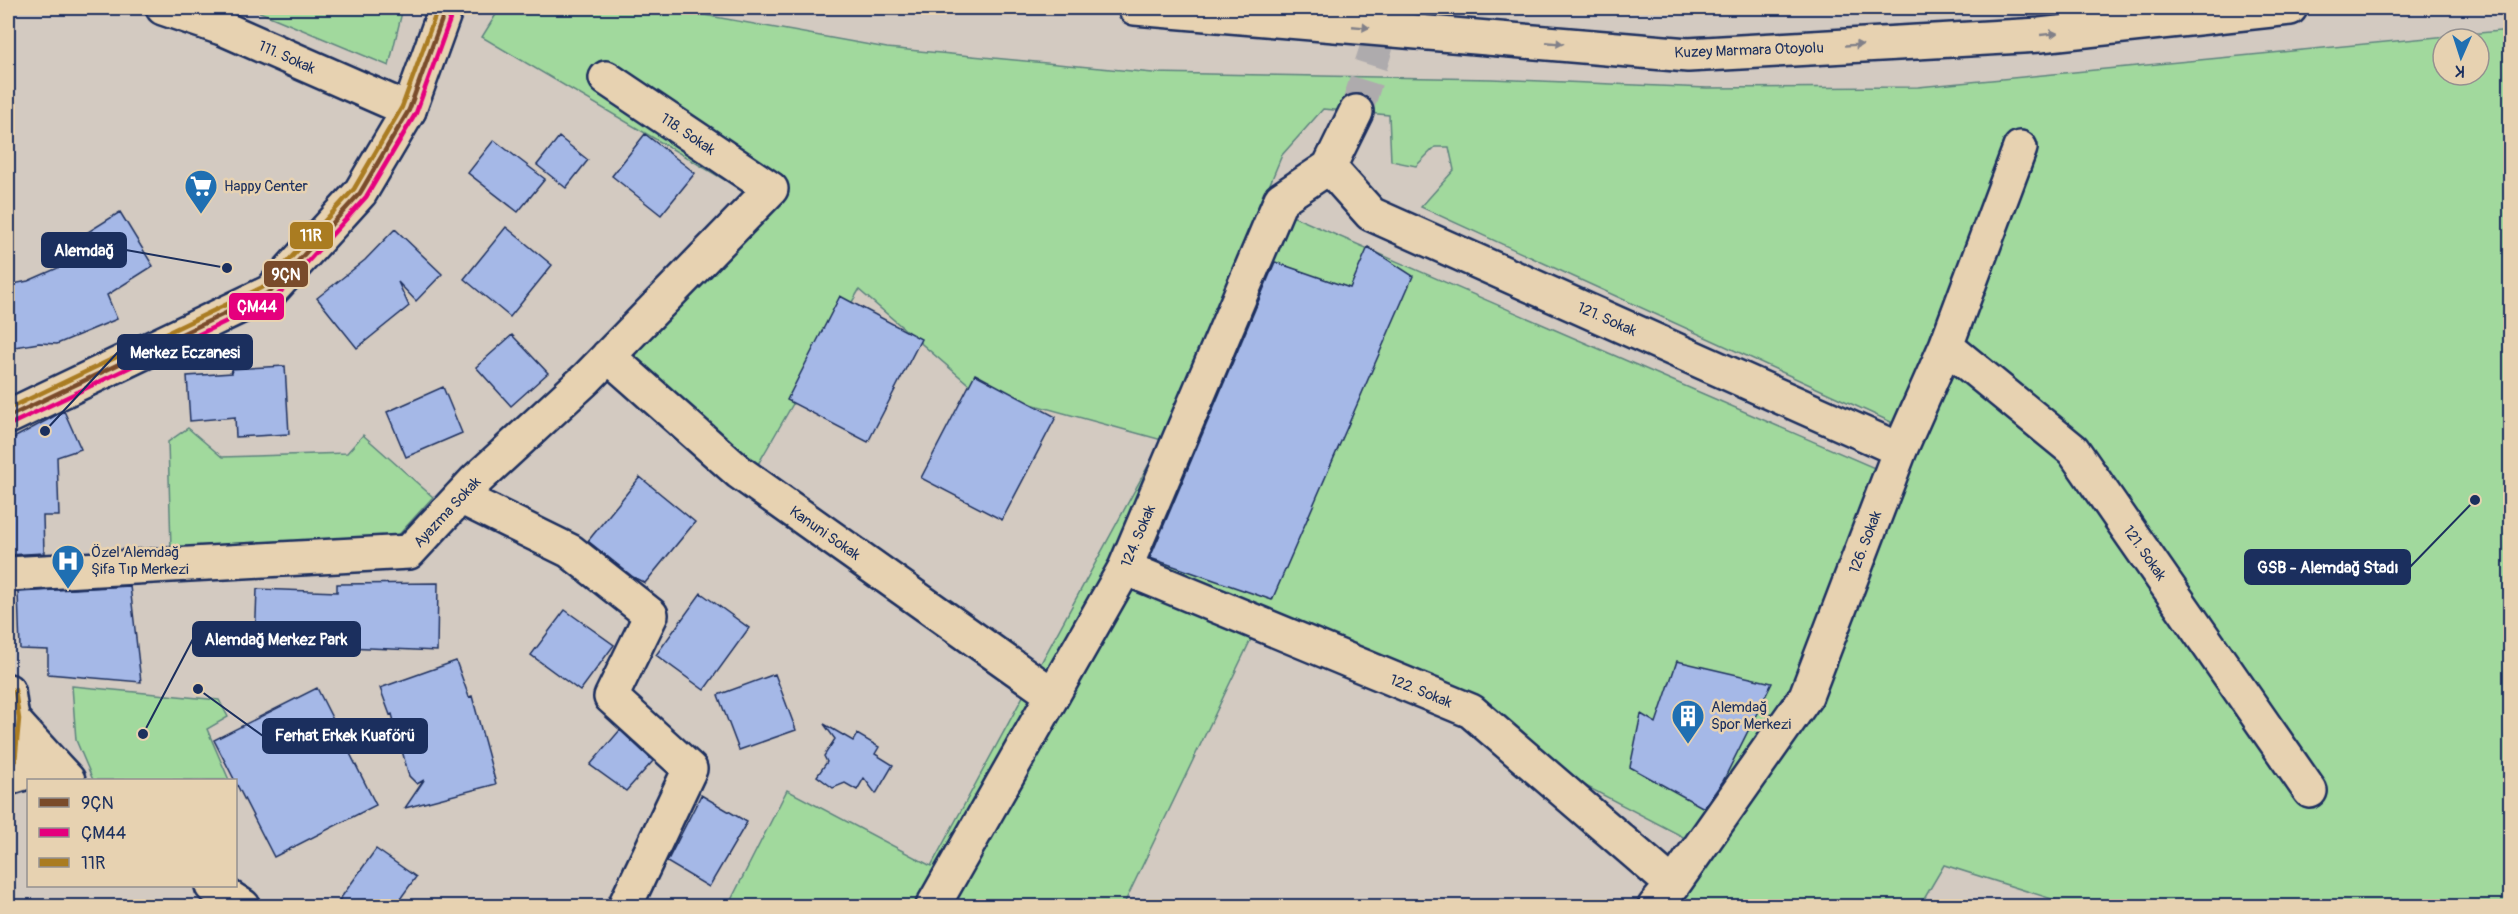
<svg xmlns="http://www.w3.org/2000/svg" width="2518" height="914" font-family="Pangolin,sans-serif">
	<rect width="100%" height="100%" fill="#d3cac1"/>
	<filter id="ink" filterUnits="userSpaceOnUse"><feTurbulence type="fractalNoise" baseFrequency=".0167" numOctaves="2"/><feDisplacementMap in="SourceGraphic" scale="12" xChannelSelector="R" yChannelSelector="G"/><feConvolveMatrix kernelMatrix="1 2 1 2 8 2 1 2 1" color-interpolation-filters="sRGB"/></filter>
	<g filter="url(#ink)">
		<path fill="#a1d99d" stroke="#5e847e" stroke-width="1.5" fill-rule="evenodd" d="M250,8H403L389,66Z
			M500,8H665L887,48L1153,73L1492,79L1707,88L1918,87L2510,30V906H2074L1944,865L1920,906H1678L1714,853L1452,716L1253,635L1123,906H728L787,790L931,866L1162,440L973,388L859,290L750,478L615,362L747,193L482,37ZM2443,39H2479V75H2443ZM1323,109L1389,115L1391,161L1416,166L1435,147H1449L1454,170L1421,207L1891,422L1879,470L1262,203L1282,155Z
			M188,428L222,457L347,453L363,435L433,497L395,539L171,548L168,442Z
			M72,686L219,700L228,717L207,729L229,780H93L76,740Z"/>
		<path fill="#a5b8e7" stroke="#1b2f5e" stroke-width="1.5" d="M645,134L695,173L661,215L612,176Z
			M559,137L588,160L566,188L537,165Z
			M494,140L545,179L518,212L468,173Z
			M120,212L153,266L107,295L117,319L57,344L39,343L8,348V285L28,281L90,254L80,237Z
			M506,227L552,265L510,317L464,279Z
			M395,229L442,274L416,301L398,282L409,306L357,348L317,298L365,260Z
			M1368,247L1413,276L1272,600L1150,558L1275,262L1350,288Z
			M840,296L921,339L868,442L787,400Z
			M512,335L548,373L511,406L476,367Z
			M285,366L289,434L236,437L235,417L190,421L187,376L232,373L231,369Z
			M975,374L1056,417L1002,520L921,478Z
			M443,387L462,433L406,457L387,412Z
			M64,411L81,449L57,457L59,516H43L44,553L8,555V441Z
			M640,477L695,522L645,583L633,577L588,541Z
			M438,583L437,651L255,643L257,589L337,592V584Z
			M130,586L141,682L48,674V650L20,649L18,592Z
			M701,593L749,628L704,690L656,655Z
			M565,610L614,645L580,691L531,655Z
			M456,661L469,697L472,696L496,784L405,808L424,780L417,784L409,776L392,714L390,715L380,688Z
			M1677,661L1772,683L1723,781L1704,808L1630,767L1641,714L1656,723Z
			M775,674L796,730L739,750L718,695Z
			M317,688L376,805L274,857L214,740Z
			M824,724L853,741L857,734L879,747L875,754L893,765L876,794L864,778L857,790L845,783L833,788L817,776L827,762L824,756L835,739Z
			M620,730L653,761L626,791L590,765Z
			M701,795L747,822L709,887L667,862Z
			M376,849L416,877L395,906H335Z"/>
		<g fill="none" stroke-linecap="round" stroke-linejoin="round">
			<path stroke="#aeabad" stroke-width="33" stroke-dasharray="33 16" stroke-linecap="butt" d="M1356,112L1389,8"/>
			<g stroke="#1b2f5e" stroke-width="38">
				<path id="minor" d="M163,8L222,28L409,110
					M1329,167L1371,214L1900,450
					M1329,167L1356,112
					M1946,346L2073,450L2310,791
					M608,356L739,472L1053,695
					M460,497L570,551L651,615L611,697L690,769L625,906
					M1125,568L1471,711L1673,885
					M8,574L409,552L475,481L587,378L771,189L606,78
					M8,778L53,764L12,719
					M933,906L1125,568L1281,199L1329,167
					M1655,906L1673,885L1806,696L1900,450L1946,346L2020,148"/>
			</g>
			<g stroke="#1b2f5e" stroke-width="38">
				<path id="tertiary" d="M53,764L68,780
					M212,886L243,906"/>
			</g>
			<g stroke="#1b2f5e" stroke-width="38">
				<path id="secondary" d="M8,691L12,719L8,761"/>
			</g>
			<g stroke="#1b2f5e" stroke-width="38">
				<path id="primary" d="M8,417L270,292L360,193L409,110L446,8"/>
			</g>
			<g stroke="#1b2f5e" stroke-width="38">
				<path id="motorway" d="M1135,8L1688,55L2040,35L2290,8"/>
			</g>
			<use href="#minor" stroke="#e7d2b1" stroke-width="33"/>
			<use href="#tertiary" stroke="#e7d2b1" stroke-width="33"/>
			<use href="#secondary" stroke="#e7d2b1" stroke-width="33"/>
			<use href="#primary" stroke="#e7d2b1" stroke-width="33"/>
			<use href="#motorway" stroke="#e7d2b1" stroke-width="33"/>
			<g stroke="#e7d2b1" stroke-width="9">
				<path id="bus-1" d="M8,417L270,292L360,193L409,110L446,8
					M8,691L12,719L8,761"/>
			</g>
			<g stroke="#e7d2b1" stroke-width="9">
				<path id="bus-2" d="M11,424L275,298L366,197L416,113L453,11"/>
			</g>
			<g stroke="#e7d2b1" stroke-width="9">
				<path id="bus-3" d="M8,409L265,286L354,189L402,107L438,8
					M15,690L19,719L15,762"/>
			</g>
			<use href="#bus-1" stroke="#7a4b2a" stroke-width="4.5"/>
			<use href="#bus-2" stroke="#e5007d" stroke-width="4.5"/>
			<use href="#bus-3" stroke="#aa7c21" stroke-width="4.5"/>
		</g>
		<defs><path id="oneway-solid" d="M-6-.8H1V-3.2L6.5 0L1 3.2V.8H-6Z" transform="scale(1.5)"/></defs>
		<g fill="#818088">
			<use href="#oneway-solid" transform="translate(1361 27) rotate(5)"/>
			<use href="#oneway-solid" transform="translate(2049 34) rotate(-6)"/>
			<use href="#oneway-solid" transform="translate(1555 43) rotate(5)"/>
			<use href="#oneway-solid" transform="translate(1854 45) rotate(-3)"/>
		</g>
	</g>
	<defs>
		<g id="supermarket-pin" transform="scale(1.725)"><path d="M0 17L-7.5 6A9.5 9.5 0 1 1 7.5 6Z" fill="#1f6fb2" stroke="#e7d2b1"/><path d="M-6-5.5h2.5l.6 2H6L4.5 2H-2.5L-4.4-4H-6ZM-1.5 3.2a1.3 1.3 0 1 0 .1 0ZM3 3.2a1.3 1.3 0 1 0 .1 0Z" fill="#fff"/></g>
		<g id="hospital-pin" transform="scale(1.725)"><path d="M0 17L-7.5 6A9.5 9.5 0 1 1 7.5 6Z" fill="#1f6fb2" stroke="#e7d2b1"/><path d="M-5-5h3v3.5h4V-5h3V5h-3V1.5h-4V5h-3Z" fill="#fff"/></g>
		<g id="building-pin" transform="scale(1.725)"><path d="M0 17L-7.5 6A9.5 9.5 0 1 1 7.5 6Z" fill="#1f6fb2" stroke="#e7d2b1"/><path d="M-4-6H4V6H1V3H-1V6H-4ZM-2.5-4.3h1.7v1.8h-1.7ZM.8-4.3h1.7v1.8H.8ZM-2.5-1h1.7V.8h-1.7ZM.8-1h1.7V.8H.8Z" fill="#fff"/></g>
	</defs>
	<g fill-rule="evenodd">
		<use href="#supermarket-pin" x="201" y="186"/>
		<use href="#hospital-pin" x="68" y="561"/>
		<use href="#building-pin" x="1688" y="716"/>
	</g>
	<g text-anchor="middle" stroke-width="5" stroke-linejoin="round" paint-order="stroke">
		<g font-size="15" fill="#1b2f5e" stroke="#e7d2b1">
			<text transform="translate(1749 50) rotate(-2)" y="5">Kuzey Marmara Otoyolu</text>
			<text transform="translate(287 57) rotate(24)" y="5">111. Sokak</text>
			<text transform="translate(688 134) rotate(34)" y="5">118. Sokak</text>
			<text transform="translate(1607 319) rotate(24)" y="5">121. Sokak</text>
			<text transform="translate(447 512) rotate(-47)" y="5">Ayazma Sokak</text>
			<text transform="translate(825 533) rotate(35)" y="5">Kanuni Sokak</text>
			<text transform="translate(1138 536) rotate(-67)" y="5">124. Sokak</text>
			<text transform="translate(1865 542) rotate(-69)" y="5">126. Sokak</text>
			<text transform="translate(2145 553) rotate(55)" y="5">121. Sokak</text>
			<text transform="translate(1421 691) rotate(22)" y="5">122. Sokak</text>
		</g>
		<g font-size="15" fill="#1b2f5e" stroke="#e7d2b1" text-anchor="start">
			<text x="224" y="191">Happy Center</text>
			<text x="91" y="557">Özel Alemdağ<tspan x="91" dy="17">Şifa Tıp Merkezi</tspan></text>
			<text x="1711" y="712">Alemdağ<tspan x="1711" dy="17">Spor Merkezi</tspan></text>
		</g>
	</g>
	<path fill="none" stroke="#1b2f5e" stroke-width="2" d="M227 268L126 250M45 431L118 352M2475 500L2410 567M143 734L193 639M198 689L263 736"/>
	<g fill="#1b2f5e" stroke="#e7d2b1" stroke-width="2">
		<circle cx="227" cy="268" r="6"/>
		<circle cx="45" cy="431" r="6"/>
		<circle cx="2475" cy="500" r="6"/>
		<circle cx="143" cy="734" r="6"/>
		<circle cx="198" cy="689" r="6"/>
	</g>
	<g fill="#1b2f5e" stroke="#1b2f5e" stroke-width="2">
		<rect x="42" y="233" width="84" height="34" rx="6"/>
		<rect x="118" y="335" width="134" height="34" rx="6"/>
		<rect x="2245" y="550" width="165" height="34" rx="6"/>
		<rect x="193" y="622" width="167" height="34" rx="6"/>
		<rect x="263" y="719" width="164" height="34" rx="6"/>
	</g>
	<g font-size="16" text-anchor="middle" font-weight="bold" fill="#fff">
		<text x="84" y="256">Alemdağ</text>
		<text x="185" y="358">Merkez Eczanesi</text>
		<text x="2328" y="573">GSB - Alemdağ Stadı</text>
		<text x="276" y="645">Alemdağ Merkez Park</text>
		<text x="345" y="741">Ferhat Erkek Kuaförü</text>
	</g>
	<g stroke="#e7d2b1" stroke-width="2">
		<rect x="289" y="221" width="45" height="29" rx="6" fill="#aa7c21"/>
		<rect x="263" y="260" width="46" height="28" rx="6" fill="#7a4b2a"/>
		<rect x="228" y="292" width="57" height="29" rx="6" fill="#e5007d"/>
	</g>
	<g font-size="16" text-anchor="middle" font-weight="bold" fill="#fff">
		<text x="311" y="241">11R</text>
		<text x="286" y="280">9ÇN</text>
		<text x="257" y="312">ÇM44</text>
	</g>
	<rect width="2518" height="914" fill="none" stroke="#e7d2b1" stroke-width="30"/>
	<rect x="15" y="15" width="2488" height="884" fill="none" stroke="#1b2f5e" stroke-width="2" filter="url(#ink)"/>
	<rect x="27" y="779" width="210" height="108" fill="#e7d2b1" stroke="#959190" stroke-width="1.5"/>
	<rect x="39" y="798" width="30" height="9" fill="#7a4b2a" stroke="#959190" stroke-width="1.5"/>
	<text x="81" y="809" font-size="18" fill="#1b2f5e">9ÇN</text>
	<rect x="39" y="828" width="30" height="9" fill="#e5007d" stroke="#959190" stroke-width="1.5"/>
	<text x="81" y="839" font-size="18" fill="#1b2f5e">ÇM44</text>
	<rect x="39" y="858" width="30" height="9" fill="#aa7c21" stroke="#959190" stroke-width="1.5"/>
	<text x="81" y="869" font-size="18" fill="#1b2f5e">11R</text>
	<g transform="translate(2461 57) rotate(183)"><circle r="28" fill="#e7d2b1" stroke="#959190" stroke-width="1.5"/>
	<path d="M0-4.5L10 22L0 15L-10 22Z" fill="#1f6fb2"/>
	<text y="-9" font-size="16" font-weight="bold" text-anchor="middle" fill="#1b2f5e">K</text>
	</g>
</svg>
